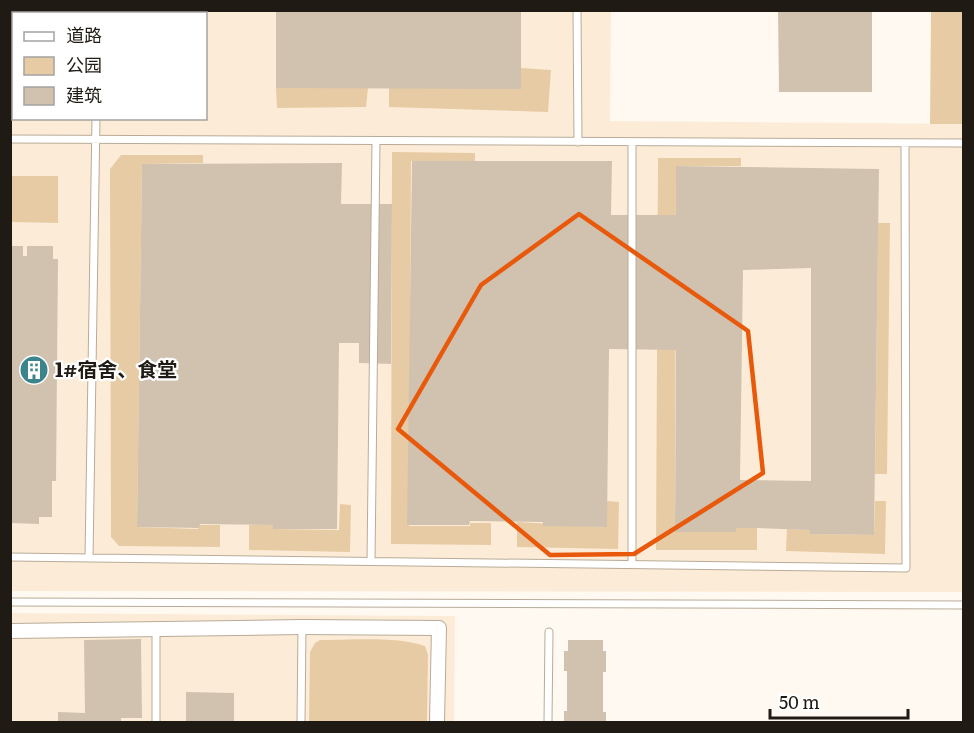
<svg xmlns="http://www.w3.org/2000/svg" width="974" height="733" font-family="Literata,'Noto Sans SC',serif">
	<rect width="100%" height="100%" fill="#fff9f1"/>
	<path fill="#fcecd7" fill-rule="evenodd" d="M11,11H611L610,121L963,124V592L11,591ZM14,14H206V118H14Z
		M11,613L455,616L454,722H11Z"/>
	<path fill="#e7cba5" d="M931,11H963V124H930Z
		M521,68L551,70L548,112L389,107V88Z
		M276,88H368L366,107L277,108Z
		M392,152L475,153V161H411L409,526H470V523H491V545L391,544Z
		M121,155H203V163L142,164L137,527L198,529L199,525H220V547L119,546L111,537L110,169Z
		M658,158H741V166H676L675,531L736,532V528H757V550H656Z
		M11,176H58V223L11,222Z
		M878,223H890L887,474H875Z
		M607,501L619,502L618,549L517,547V522L607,527Z
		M875,501H886L885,554L786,551L787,529L810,530L811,534L874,535Z
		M340,504L351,505L350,552L249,550V525H276V529L339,530Z
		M320,640C350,640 398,636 425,646L428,655L427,722H309L310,652L315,643Z"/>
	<path fill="#d1c2af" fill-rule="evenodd" d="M10,10H78V14H14V100H10Z
		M151,10H207V14H151Z
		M276,10H521V89L276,88Z
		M778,10H872V92H779Z
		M412,161H612L611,215H676V166L879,169L874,535L810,534V530L757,528H736V532H675L676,350L609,349L607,527L543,526V522L470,521L469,525H407ZM811,268V481L740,480L743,270Z
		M342,163L341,204H392L391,364L359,363V343H339L337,529H273V525L200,524L199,528L137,527L142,164Z
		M10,246H23V256H27V246H53V259H58L56,481H52V517H39V524L10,523Z
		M141,639L142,718H121V722H58V712L85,713L84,640Z
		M568,640H603V651H606V672H603V712H606V722H564V711H567V671H564V651H568Z
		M186,692L234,693V722H186Z"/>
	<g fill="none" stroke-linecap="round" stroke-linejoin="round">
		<g stroke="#b9ab98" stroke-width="9">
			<path id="service" d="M577,10L578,142
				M97,14V10
				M10,139L964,143
				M632,142V564
				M10,557L906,568L905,143
				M89,558L96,118
				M371,561L376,141
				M10,602L964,605
				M156,722V629
				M301,722L302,627
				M548,722L549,632"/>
		</g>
		<g stroke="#b9ab98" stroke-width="16">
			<path id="minor" d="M10,631L302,627L439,628L437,722"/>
		</g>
		<use href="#service" stroke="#fff" stroke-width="7"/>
		<use href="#minor" stroke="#fff" stroke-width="14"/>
	</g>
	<path fill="none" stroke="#e8590c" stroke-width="4.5" stroke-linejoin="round" d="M579,214L748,331L763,473L634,554L550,555L398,429L481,285Z"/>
	<defs>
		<g id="building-disc" transform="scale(1.5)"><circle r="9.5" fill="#3c848c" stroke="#fff"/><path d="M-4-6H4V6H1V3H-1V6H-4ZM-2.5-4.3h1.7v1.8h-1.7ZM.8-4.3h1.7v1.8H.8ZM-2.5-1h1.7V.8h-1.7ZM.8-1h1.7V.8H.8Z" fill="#fff"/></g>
	</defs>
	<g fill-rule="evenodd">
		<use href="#building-disc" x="34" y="370"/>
	</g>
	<g text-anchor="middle" stroke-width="4.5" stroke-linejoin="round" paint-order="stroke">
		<g font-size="20" font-weight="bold" fill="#1f1a13" stroke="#fff" text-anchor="start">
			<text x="55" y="377">1#宿舍、食堂</text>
		</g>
	</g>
	<rect width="974" height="733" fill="none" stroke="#1f1a13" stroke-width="24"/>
	<rect x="12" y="12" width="195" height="108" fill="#ffffff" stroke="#a5a3a1" stroke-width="1.5"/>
	<rect x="24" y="32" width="30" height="9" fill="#ffffff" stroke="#a5a3a1" stroke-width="1.5"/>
	<text x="66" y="42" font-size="18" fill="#1f1a13">道路</text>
	<rect x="24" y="57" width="30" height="18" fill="#e7cba5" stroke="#a5a3a1" stroke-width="1.5"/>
	<text x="66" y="72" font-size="18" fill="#1f1a13">公园</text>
	<rect x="24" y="87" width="30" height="18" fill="#d1c2af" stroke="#a5a3a1" stroke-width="1.5"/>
	<text x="66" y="102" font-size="18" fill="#1f1a13">建筑</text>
	<path d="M770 709v9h138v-9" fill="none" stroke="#1f1a13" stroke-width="3"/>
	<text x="779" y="709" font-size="18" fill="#1f1a13" stroke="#ffffff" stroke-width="4.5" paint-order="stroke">50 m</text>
</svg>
